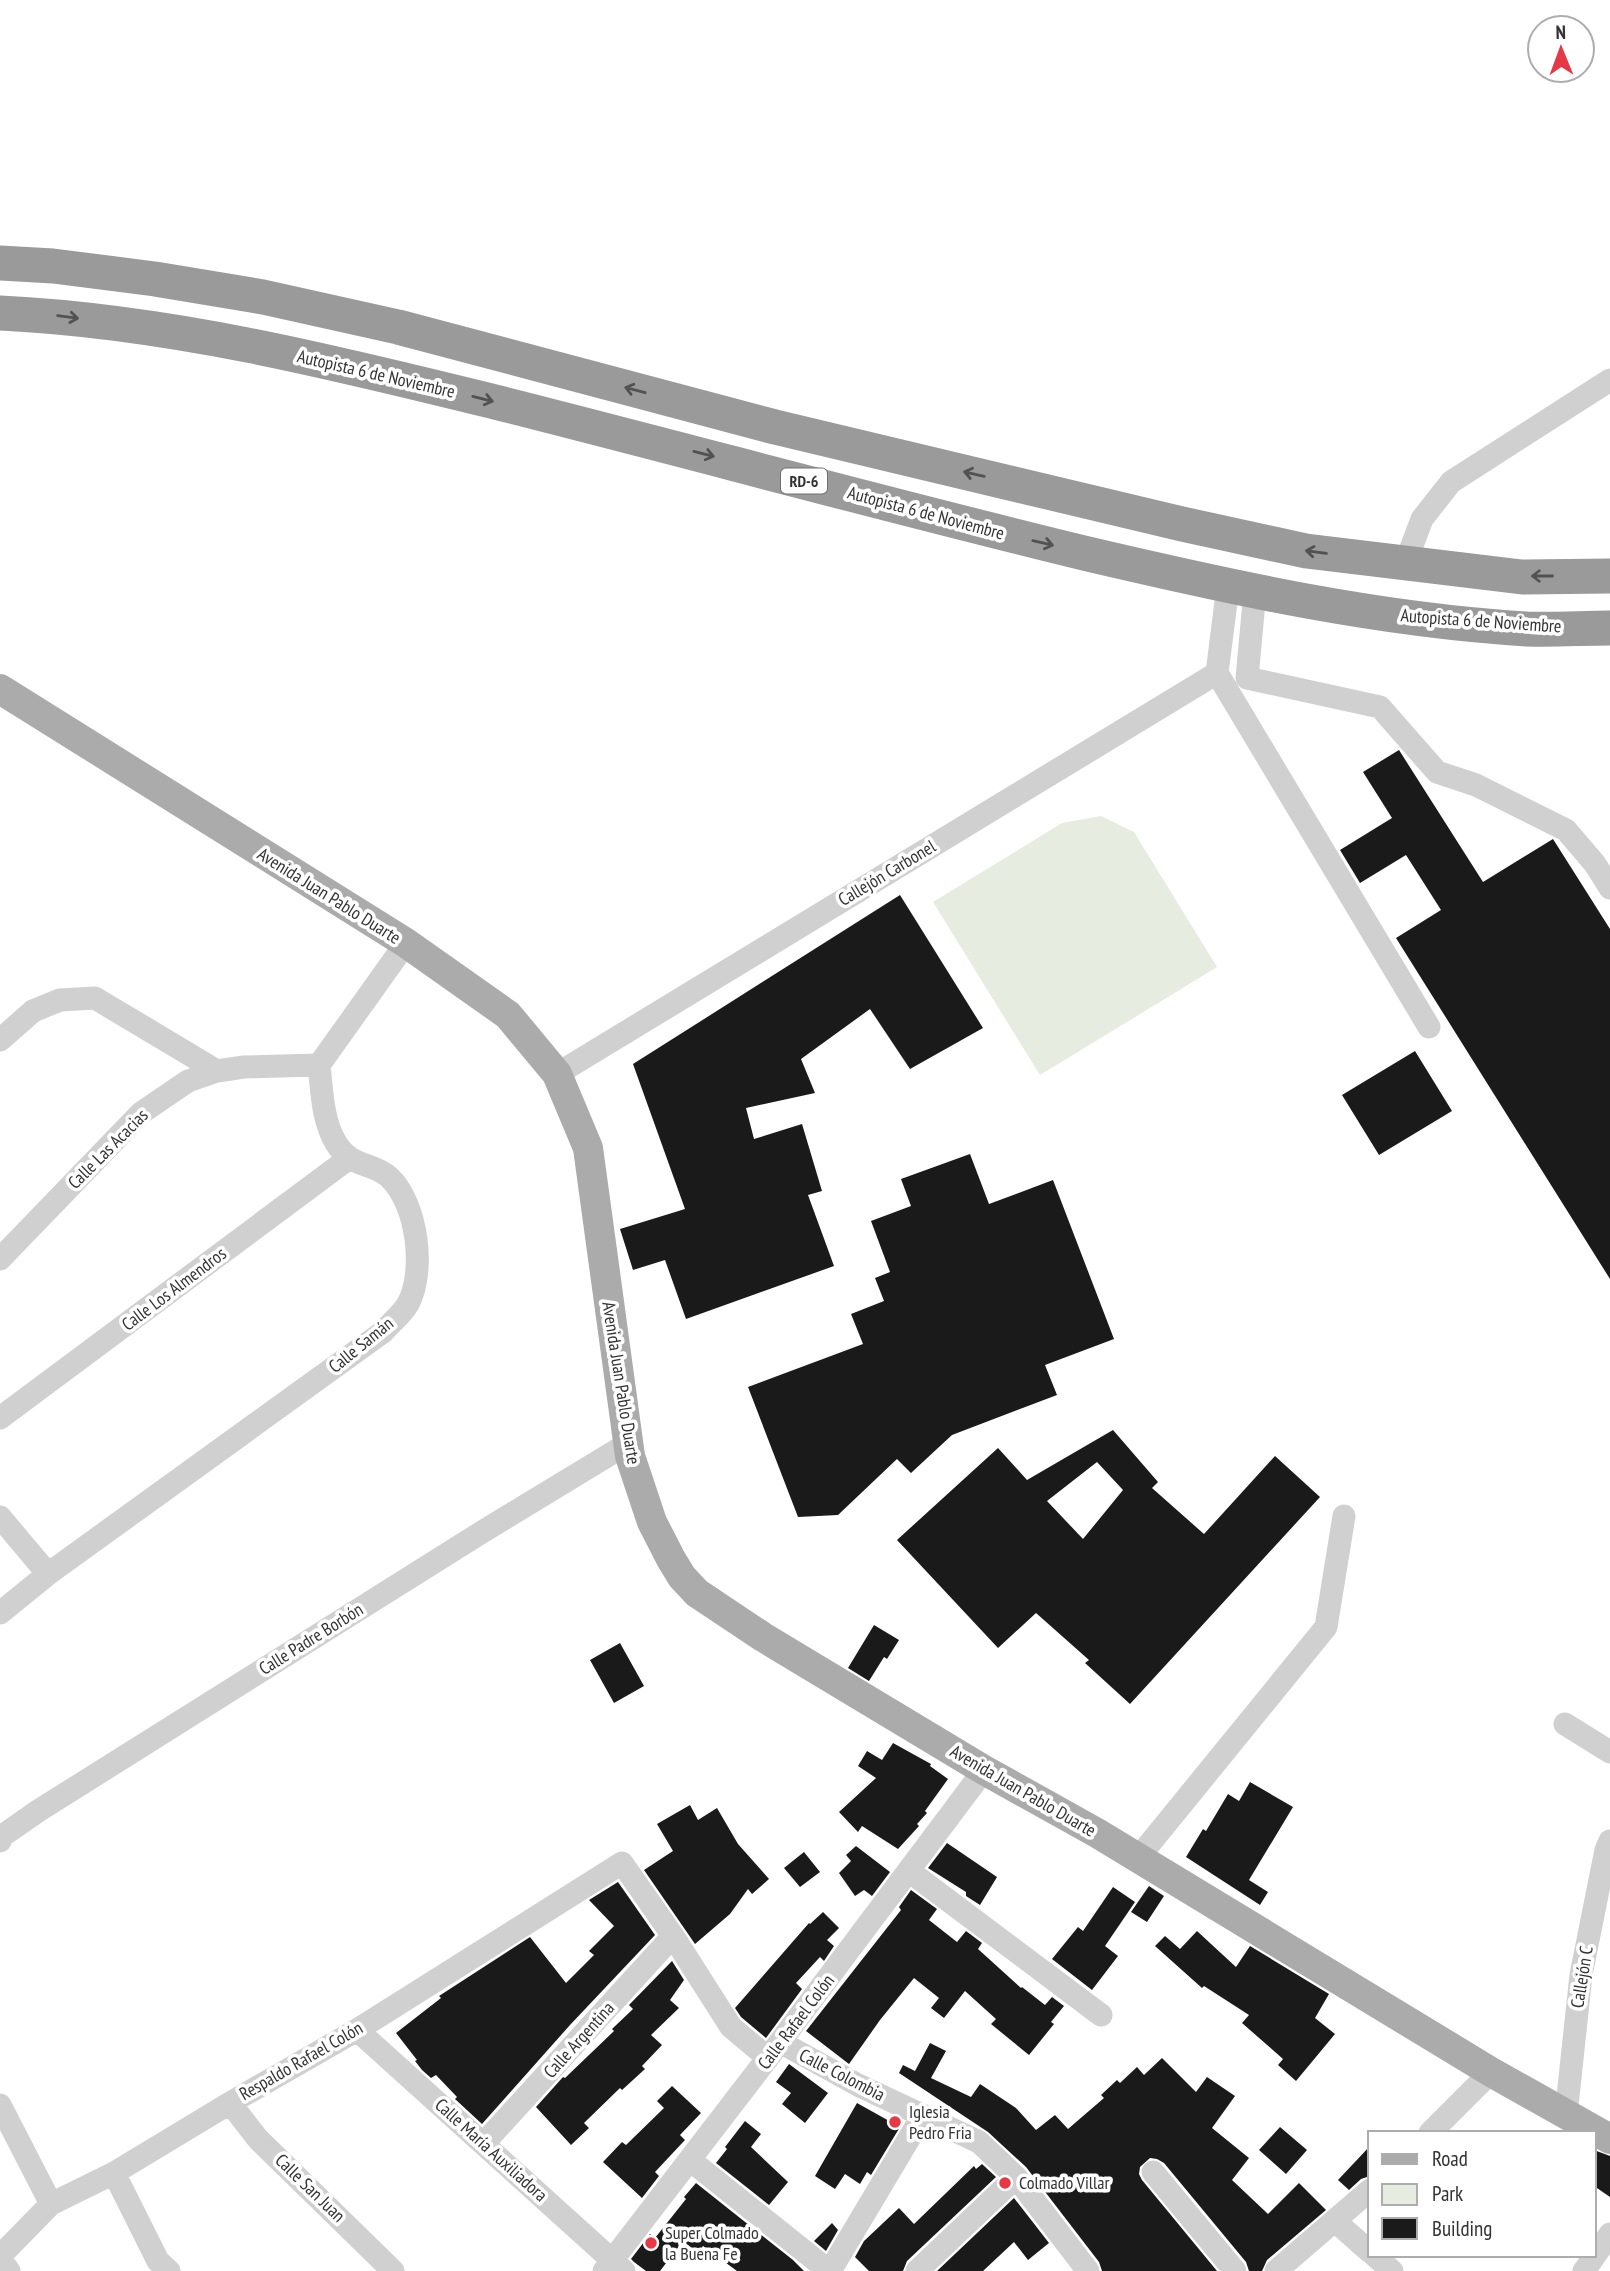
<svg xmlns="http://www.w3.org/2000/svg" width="1610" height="2271" font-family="'PT Sans Narrow',sans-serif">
	<rect width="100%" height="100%" fill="#fff"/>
	<path fill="#e6ecdf" d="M1101,816L1134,832L1217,967L1040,1075L933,902L1062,823Z"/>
	<path fill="#1a1a1a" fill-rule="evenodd" d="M1399,750L1483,882L1553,839L1610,929V1279L1396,938L1441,910L1406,855L1360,883L1340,850L1392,818L1363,772Z
		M900,895L983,1028L910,1069L870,1009L801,1059L815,1093L746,1108L754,1139L802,1124L822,1191L808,1195L834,1266L686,1319L665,1260L633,1270L620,1229L685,1209L633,1064Z
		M1415,1051L1452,1111L1379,1155L1342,1095Z
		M970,1154L989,1204L1053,1180L1114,1339L1045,1365L1057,1395L952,1435L911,1473L897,1459L838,1515L798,1517L748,1387L863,1344L851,1314L884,1301L875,1278L890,1272L871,1221L911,1206L901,1179Z
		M1113,1430L1158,1482L1152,1488L1204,1534L1275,1456L1320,1497L1130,1704L1085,1663L1089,1660L1036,1613L998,1648L897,1540L998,1448L1027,1480ZM1097,1462L1123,1490L1083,1539L1047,1501Z
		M874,1625L899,1640L887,1659L884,1657L869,1681L848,1668Z
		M620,1643L644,1686L614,1703L590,1660Z
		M893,1743L931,1764L930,1766L948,1779L925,1811L927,1813L917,1824L919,1826L898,1849L862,1826L858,1832L839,1812L876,1778L858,1766L867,1751L882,1760Z
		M1250,1782L1293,1807L1249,1880L1268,1892L1260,1905L1186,1857L1203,1829L1206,1831L1228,1794L1239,1801Z
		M690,1805L698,1820L717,1808L738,1844L769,1879L752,1894L748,1889L730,1914L695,1944L644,1870L673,1851L657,1824Z
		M947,1843L997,1877L980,1905L966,1896V1892L928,1868Z
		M856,1846L890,1872L872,1896L864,1890L855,1896L839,1873L851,1861L846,1855Z
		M804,1852L820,1872L800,1887L784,1868Z
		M618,1882L655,1935L570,2025L482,2124L455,2099L457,2097L436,2075L431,2078L422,2070L415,2061L417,2060L396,2033L441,1998L439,1996L530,1937L566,1983L594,1955L589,1951L614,1926L589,1900Z
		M1149,1886L1164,1896L1147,1922L1131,1912Z
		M1113,1887L1135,1902L1105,1946L1118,1956L1092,1990L1052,1959L1078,1927L1083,1931Z
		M911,1890L937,1909L929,1920L957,1942L966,1931L982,1943L978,1949L1021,1988L1022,1987L1045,2005L1052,1997L1064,2006L1051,2022L1054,2024L1029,2055L991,2024L996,2019L965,1991L944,2018L931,2008L939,1998L914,1978L880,2020L849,2064L806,2031L901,1910L899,1907Z
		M823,1912L839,1928L827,1940L834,1946L824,1961L820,1957L796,1983L802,1989L766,2038L741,2017L735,2008L809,1923L810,1924Z
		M1197,1931L1236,1967L1250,1946L1329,1994L1315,2018L1335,2034L1296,2081L1278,2065L1283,2059L1242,2023L1249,2015L1204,1986L1202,1988L1155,1946L1165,1936L1180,1949Z
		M672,1961L684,1980L670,2000L679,2008L651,2035L662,2045L642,2066L645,2069L622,2090L620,2088L584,2123L589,2128L571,2145L536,2107L563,2077L565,2078L614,2031L612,2029L633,2009L629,2005Z
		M930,2043L946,2051L931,2078L971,2097L980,2084L1016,2108L1036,2130L1055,2115L1068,2129L1104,2098L1101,2095L1117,2080L1120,2083L1137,2067L1144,2075L1162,2058L1196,2092L1207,2077L1235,2096L1212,2128L1249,2158L1232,2180L1268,2214L1299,2183L1326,2210L1267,2260L1262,2271H1249L1246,2262L1164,2163L1157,2159L1150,2158L1140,2167L1139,2174L1142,2180L1217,2271H1102L1099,2262L1026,2167L988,2132L899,2073L903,2065L915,2071Z
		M789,2064L828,2093L805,2123L782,2104L791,2093L776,2082Z
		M672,2086L701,2113L680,2135L685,2140L655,2172L659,2176L642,2198L603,2162L622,2142L626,2145L664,2108L657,2101Z
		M857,2103L900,2127L871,2175L867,2172L860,2184L845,2174L835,2189L815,2176Z
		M745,2121L761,2134L751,2147L788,2182L769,2205L716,2163L727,2149L725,2147Z
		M1280,2127L1307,2150L1286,2174L1259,2150Z
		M1370,2146V2176L1361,2179L1349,2190L1338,2180Z
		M1594,2150L1610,2156V2197L1594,2186Z
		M982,2164L996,2177L907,2261L903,2271H869L855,2257L864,2241L899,2208L914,2224L974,2166L976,2169Z
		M696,2183L793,2260L804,2271H737L703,2246L698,2253L683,2241L660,2271H646L634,2262L631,2259L650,2234L655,2238L686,2199L684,2197Z
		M1014,2198L1049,2243L1028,2260L1014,2242L983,2271H937Z
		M832,2223L838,2230L826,2251L814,2241Z"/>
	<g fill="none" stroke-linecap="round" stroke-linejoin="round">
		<path stroke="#d0d0d0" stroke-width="23" d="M1405,564L1422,519L1451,482L1610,380
			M1228,586L1217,673L1429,1027
			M1255,591L1247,678L1380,707L1437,772L1476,785L1566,830L1595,864L1610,888
			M0,1040L33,1011L60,1000L95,998L217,1071
			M557,1074L1217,673
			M0,1259L141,1113L188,1081L217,1071L244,1067L319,1065
			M0,1418L348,1159
			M0,1517L48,1574
			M0,1613L48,1574L383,1332C391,1323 402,1314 408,1304C426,1270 417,1203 389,1177C372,1162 351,1168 336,1143C322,1120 322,1090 319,1065L406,943
			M1565,1724L1610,1752
			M0,1841L2,1836L38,1811L482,1532L627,1444
			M1138,1858L1326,1627L1344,1516
			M909,1871L1101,2015
			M357,2030L624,2271
			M780,2042L858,2085L979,2142L1016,2177L1088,2271
			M230,2103L258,2139L393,2271
			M0,2105L51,2204
			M1566,2115L1581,1975L1606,1850L1610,1841
			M1430,2133L1491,2072
			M484,2143L673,1936
			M690,2160L829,2271
			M1153,2172L1235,2271
			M114,2173L158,2261L169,2271
			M1335,2221L1370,2252
			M1374,2255L1392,2271
			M9,2271L2,2261L3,2253L51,2204L114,2173L230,2103L357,2030L622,1863L673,1936L731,2027L768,2058
			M604,2271L780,2042L984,1770
			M830,2271L923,2115
			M917,2271L1016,2177
			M1276,2271L1370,2190
			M1584,2271L1610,2234"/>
		<path stroke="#ababab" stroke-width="30" d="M0,689L406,943L508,1015L557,1074L588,1148L630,1456L652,1522L671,1559L682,1577L697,1593L763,1637L984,1770L1097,1833L1491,2072L1610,2139"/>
		<path stroke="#9a9a9a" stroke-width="35" d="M0,263L53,266L155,279L263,297L398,327L775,427L1182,524L1306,551L1522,577L1610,576
			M0,313C168,321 333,362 495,402C693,452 890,506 1088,554C1233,588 1378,620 1527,629C1555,630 1583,628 1610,628"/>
	</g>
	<defs><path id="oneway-shaft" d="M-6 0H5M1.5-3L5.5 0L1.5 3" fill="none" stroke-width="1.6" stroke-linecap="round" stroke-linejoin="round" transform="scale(1.75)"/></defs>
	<g stroke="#525252">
		<use href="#oneway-shaft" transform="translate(68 317) rotate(8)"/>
		<use href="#oneway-shaft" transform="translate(635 390) rotate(-165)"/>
		<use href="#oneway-shaft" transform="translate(483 399) rotate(14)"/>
		<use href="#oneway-shaft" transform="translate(704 454) rotate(14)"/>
		<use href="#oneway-shaft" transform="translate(974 474) rotate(-167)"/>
		<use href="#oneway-shaft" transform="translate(1043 543) rotate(13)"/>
		<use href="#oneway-shaft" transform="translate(1316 552) rotate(-172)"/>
		<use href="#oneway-shaft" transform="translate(1542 576) rotate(180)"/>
	</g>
	<g fill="#e63946" stroke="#fff" stroke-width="2.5">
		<circle cx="895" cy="2122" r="7"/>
		<circle cx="1005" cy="2183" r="7"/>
		<circle cx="651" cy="2243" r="7"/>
	</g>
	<g text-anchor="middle" stroke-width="7" stroke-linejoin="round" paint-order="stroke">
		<rect fill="#fff" stroke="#707070" stroke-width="2" x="781" y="468.5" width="46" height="25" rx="5"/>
		<g font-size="16" font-weight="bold" fill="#333">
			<text x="804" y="487">RD-6</text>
		</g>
		<g font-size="18" fill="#333" stroke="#fff">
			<text transform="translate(376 374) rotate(13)" y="6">Autopista 6 de Noviembre</text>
			<text transform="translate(926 513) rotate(15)" y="6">Autopista 6 de Noviembre</text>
			<text transform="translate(1481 621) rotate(4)" y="6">Autopista 6 de Noviembre</text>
			<text transform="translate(887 873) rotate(-31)" y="6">Callejón Carbonel</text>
			<text transform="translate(329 896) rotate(32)" y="6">Avenida Juan Pablo Duarte</text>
			<text transform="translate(108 1149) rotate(-45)" y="6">Calle Las Acacias</text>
			<text transform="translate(174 1289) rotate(-37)" y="6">Calle Los Almendros</text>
			<text transform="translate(361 1345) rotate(-39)" y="6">Calle Samán</text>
			<text transform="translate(621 1383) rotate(81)" y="6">Avenida Juan Pablo Duarte</text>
			<text transform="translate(311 1639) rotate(-32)" y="6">Calle Padre Borbón</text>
			<text transform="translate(1023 1791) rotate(30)" y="6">Avenida Juan Pablo Duarte</text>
			<text transform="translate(1582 1977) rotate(-81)" y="6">Callejón C</text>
			<text transform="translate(796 2022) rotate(-53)" y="6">Calle Rafael Colón</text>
			<text transform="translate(579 2040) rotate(-48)" y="6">Calle Argentina</text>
			<text transform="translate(301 2061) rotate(-30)" y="6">Respaldo Rafael Colón</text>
			<text transform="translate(842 2075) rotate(27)" y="6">Calle Colombia</text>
			<text transform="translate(491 2150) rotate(42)" y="6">Calle María Auxiliadora</text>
			<text transform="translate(310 2188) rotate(44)" y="6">Calle San Juan</text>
		</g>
		<g font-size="18" fill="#333" stroke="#fff" text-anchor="start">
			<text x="909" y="2118">Iglesia<tspan x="909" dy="21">Pedro Fria</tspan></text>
			<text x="1019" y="2189">Colmado Villar</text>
			<text x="665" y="2239">Super Colmado<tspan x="665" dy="21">la Buena Fe</tspan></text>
		</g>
	</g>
	<rect x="1368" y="2131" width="228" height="126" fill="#ffffff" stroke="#adadad" stroke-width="2"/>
	<rect x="1382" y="2154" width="35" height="10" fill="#ababab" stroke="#adadad" stroke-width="2"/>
	<text x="1432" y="2166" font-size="21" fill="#333333">Road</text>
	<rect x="1382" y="2184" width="35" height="21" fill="#e6ecdf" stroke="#adadad" stroke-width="2"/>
	<text x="1432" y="2201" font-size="21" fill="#333333">Park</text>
	<rect x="1382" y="2218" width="35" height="21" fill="#1a1a1a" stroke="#adadad" stroke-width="2"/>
	<text x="1432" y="2236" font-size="21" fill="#333333">Building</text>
	<g transform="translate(1561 49) rotate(359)"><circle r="33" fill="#ffffff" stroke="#adadad" stroke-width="2"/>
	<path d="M0-5L12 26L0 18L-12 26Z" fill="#e63946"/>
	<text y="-10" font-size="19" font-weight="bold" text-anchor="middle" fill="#333333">N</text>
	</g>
</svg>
